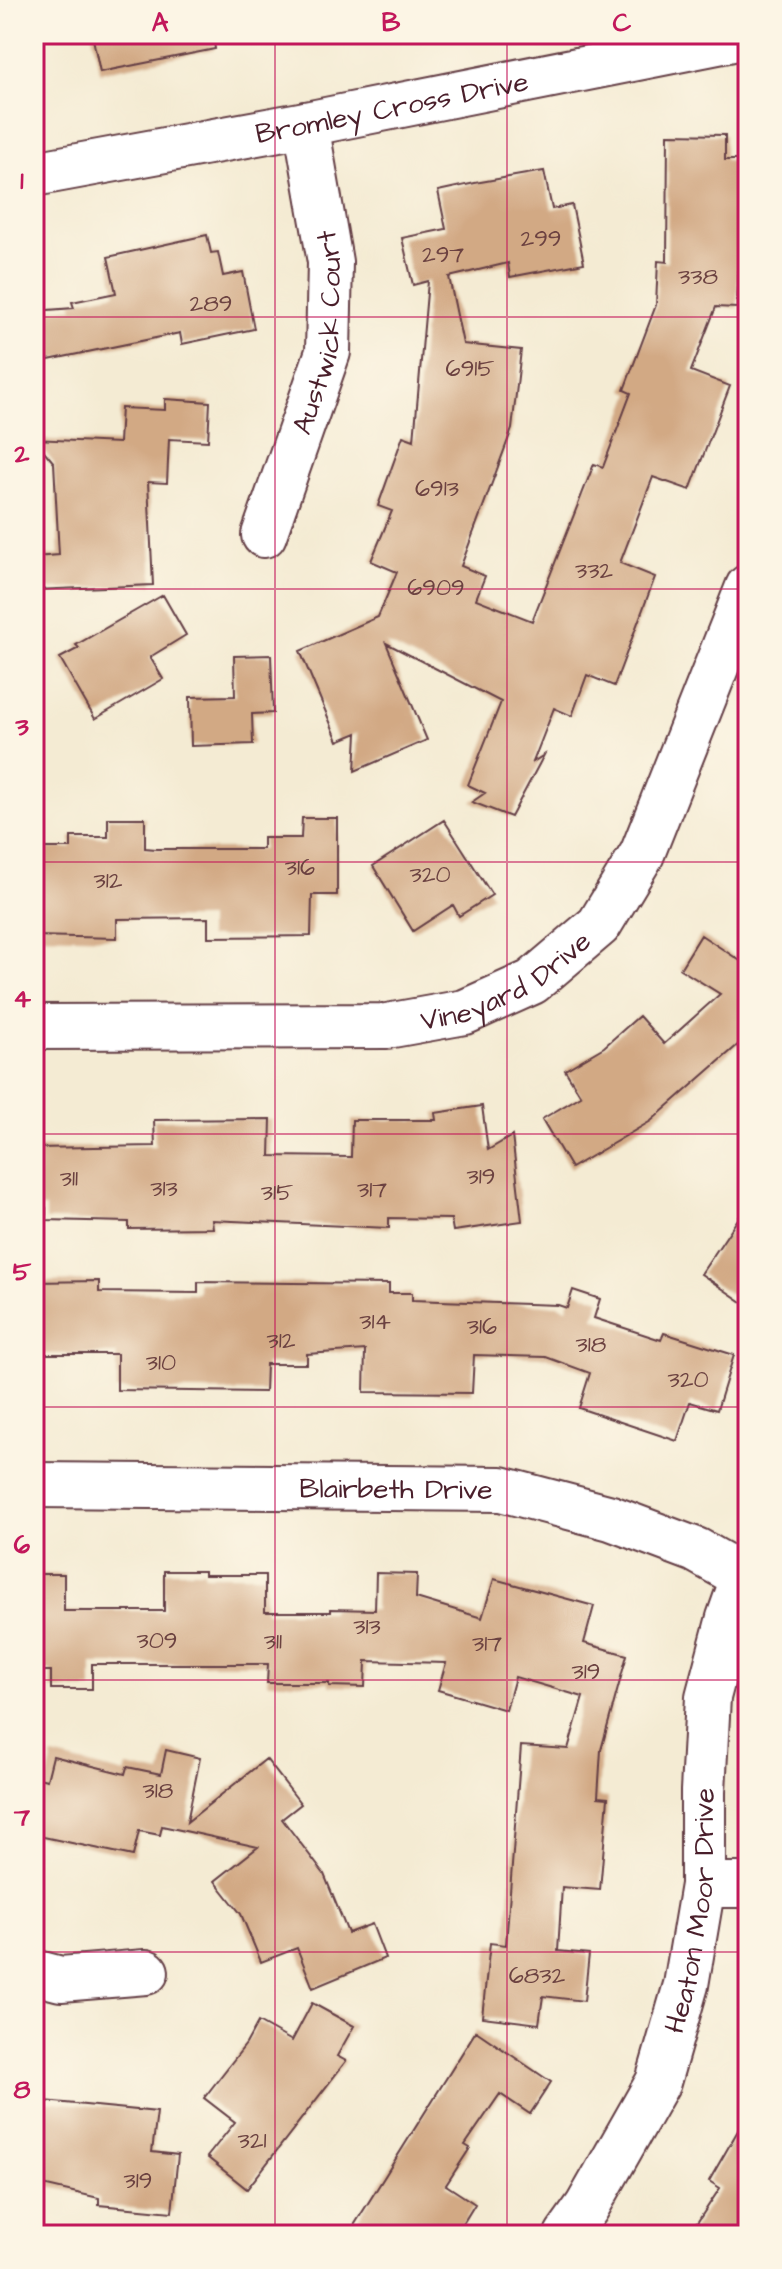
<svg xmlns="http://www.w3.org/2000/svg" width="782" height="2269" font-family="'Architects Daughter',sans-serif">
	<rect width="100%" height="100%" fill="#fcf5e5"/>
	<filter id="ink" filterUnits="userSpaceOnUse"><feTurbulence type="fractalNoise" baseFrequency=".0125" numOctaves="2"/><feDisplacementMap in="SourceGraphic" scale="16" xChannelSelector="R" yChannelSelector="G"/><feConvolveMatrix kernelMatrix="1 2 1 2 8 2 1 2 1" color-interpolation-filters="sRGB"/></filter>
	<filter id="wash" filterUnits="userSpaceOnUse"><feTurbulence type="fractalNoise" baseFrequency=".006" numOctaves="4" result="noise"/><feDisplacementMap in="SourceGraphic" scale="32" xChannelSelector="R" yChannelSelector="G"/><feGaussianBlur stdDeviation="1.8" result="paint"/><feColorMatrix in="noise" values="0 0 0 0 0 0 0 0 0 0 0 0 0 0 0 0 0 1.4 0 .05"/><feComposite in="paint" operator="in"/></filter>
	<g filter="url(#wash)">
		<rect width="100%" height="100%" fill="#f4ebd3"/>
		<g id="blocks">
			<path fill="#d2a984" d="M92,34H213L215,49L100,72Z
				M668,134L725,135V160H748V263H739L737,308L716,307L691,371L730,386L690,490L653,477L620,563L655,577L614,686L587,675L572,716L554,708L533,762L544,755L511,817L472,802L485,793L468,785L501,702L386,643L427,740L355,771L357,733L338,741L300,651L378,617L397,572L371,561L392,511L378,506L403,436L414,440L428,281L413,285L402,238L446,229L438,191L475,183L544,171L552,209L572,205L584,263L510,277L508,263L449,277L463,344L521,350L512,429L461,566L485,576L476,599L532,621L594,464L603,467L631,393L624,390L656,305L658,261L667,262Z
				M207,235L211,253L218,252L223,276L243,272L254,329L182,344L180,333L34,363V311L74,308L72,302L116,293L108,257Z
				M165,399L210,402L208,441L169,439L167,483L148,482L153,585L34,590V557L59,555L54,463L34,439L119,443L121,408L165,410Z
				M163,595L186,635L150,657L163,679L95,719L60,658L79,648L76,645Z
				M271,655L273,713L252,714L253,744L191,746L190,697L235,696L234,656Z
				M108,818H145V848L156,849H263V838H301L302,818H337V895H312L311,936L208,937V918L117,919V938L34,936V848H71V837H108Z
				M444,820L492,895L459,916L453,905L413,931L373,866Z
				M701,935L748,966V1036L651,1121L571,1168L542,1119L581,1096L565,1070L604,1047L639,1016L664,1044L720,994L680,969Z
				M482,1106L488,1150L512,1136L522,1221L453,1231L451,1219L389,1218V1228L212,1220L213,1228L129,1229V1222L46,1220V1208H34V1148L155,1146L154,1120L271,1119L270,1156L351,1157L352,1120H436L435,1113Z
				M748,1204V1306L701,1274Z
				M99,1281V1292L198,1293V1282L389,1284V1293H412V1300L558,1305L567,1308L573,1290L600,1299L594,1318L661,1340L664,1333L734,1355L717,1410L690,1402L677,1441L579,1408L590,1373L546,1357L474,1355L472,1393L364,1392L365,1350L307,1354V1364H266L265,1392L117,1390V1354H34V1282Z
				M164,1571H204V1575H265V1612H331V1609L375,1610L376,1573L417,1574L416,1598L482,1618L494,1579L594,1606L584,1643L627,1655L601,1750L598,1797L608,1798L600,1890L562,1887L558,1951L589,1954L584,2001L543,1996L539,2024L482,2017L490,1943L506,1945L521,1746L568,1749L583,1697L515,1677L506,1710L438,1690L446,1663L366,1661L365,1687L329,1686V1683H267L268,1664H92V1689H51V1671H34V1574H64V1611H164Z
				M166,1750L200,1758L187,1822L266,1759L301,1804L282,1819L324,1874L348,1933L372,1924L385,1958L313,1988L297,1948L261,1962L241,1914L215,1881L258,1847L162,1826L160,1835L139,1831L133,1856L34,1835V1777L47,1780L53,1756L125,1774L127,1767L161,1774Z
				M312,2003L354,2026L337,2056L346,2061L247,2189L207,2157L235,2122L204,2098L246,2044L258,2022L292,2041Z
				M476,2031L551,2082L530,2114L500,2094L465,2145L470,2148L446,2185L475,2204L456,2235H348Z
				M34,2100L157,2112L152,2152L178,2155L172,2212L99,2205V2198L34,2183Z
				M748,2113V2235H689L720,2188L709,2181Z"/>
		</g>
	</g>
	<g filter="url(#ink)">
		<use href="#blocks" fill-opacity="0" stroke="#643e44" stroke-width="2"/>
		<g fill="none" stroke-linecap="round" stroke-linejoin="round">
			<g stroke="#643e44" stroke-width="48">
				<g id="minor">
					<path id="s1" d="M34,174L306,124L748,36"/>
					<path id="s2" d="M264,535L328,352L330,262L306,124"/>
					<path id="s3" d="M34,1027L387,1026L465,1012L532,982L599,925L642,854L748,587"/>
					<path id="s4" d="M34,1485L501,1489L611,1518L696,1550L742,1576"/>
					<path d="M703,1885H748"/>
					<path d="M34,1972L61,1979L146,1972"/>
					<path id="s5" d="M567,2235L587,2207L658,2082L686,1985L703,1885V1791L708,1697L729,1618L748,1564"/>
				</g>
			</g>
			<use href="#minor" stroke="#fff" stroke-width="44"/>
		</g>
	</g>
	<path fill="none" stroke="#c2185b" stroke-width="2" stroke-opacity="0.55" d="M275,34V2235M507,34V2235M34,317H748M34,589H748M34,862H748M34,1134H748M34,1407H748M34,1680H748M34,1952H748"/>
	<g text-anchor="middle" stroke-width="6" stroke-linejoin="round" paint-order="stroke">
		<g font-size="24" fill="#6c4241">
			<text x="541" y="246">299</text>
			<text x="443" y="262">297</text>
			<text x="698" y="284">338</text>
			<text x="211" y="311">289</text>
			<text x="470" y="376">6915</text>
			<text x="437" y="496">6913</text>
			<text x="594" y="578">332</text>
			<text x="436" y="595">6909</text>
			<text x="300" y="875">316</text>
			<text x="430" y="882">320</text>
			<text x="108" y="888">312</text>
			<text x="481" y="1184">319</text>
			<text x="69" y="1186">311</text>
			<text x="164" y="1196">313</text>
			<text x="372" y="1197">317</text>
			<text x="277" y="1200">315</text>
			<text x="375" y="1329">314</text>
			<text x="482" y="1334">316</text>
			<text x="281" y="1348">312</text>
			<text x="591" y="1352">318</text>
			<text x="161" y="1370">310</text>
			<text x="688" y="1387">320</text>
			<text x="367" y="1634">313</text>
			<text x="157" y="1648">309</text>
			<text x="273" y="1649">311</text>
			<text x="487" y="1651">317</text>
			<text x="586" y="1679">319</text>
			<text x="158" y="1798">318</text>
			<text x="537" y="1983">6832</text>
			<text x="252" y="2148">321</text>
			<text x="138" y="2188">319</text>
		</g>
		<g font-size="28" fill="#4a1f2b" stroke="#fcf5e5">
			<text dy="10" stroke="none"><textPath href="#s1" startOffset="364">Bromley Cross Drive</textPath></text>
			<text dy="10" stroke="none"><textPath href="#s2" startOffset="212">Austwick Court</textPath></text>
			<text dy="10" stroke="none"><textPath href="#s3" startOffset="482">Vineyard Drive</textPath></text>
			<text dy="10" stroke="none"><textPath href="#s4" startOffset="362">Blairbeth Drive</textPath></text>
			<text dy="10" stroke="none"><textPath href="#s5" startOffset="354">Heaton Moor Drive</textPath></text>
		</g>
	</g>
	<rect width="782" height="2269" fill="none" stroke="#fcf5e5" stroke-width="88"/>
	<rect x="44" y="44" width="694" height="2181" fill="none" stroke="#c2185b" stroke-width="3"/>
	<g font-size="26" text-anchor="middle" font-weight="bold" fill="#c2185b">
		<text x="160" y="31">A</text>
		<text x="391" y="31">B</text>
		<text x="622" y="31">C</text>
		<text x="22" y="189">1</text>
		<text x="22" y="462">2</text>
		<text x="22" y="735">3</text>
		<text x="22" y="1007">4</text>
		<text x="22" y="1280">5</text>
		<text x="22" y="1553">6</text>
		<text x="22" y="1825">7</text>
		<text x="22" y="2098">8</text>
	</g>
</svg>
